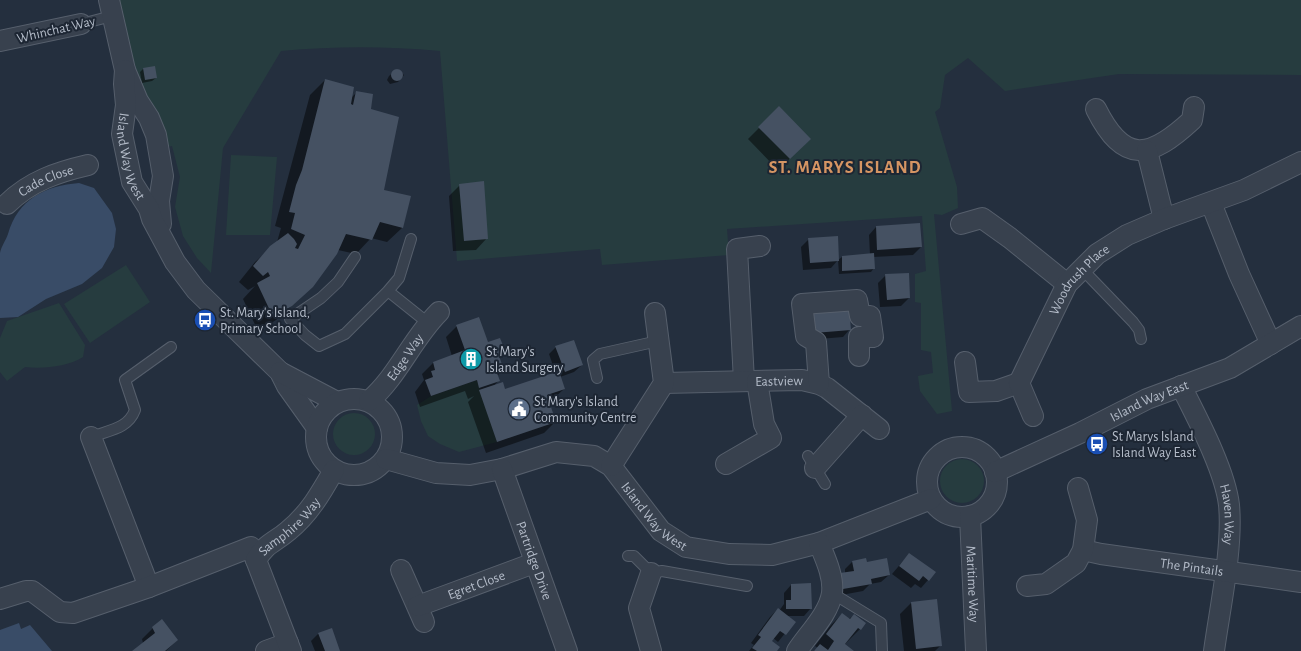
<svg xmlns="http://www.w3.org/2000/svg" width="1301" height="651" font-family="'Alegreya Sans',sans-serif">
	<rect width="100%" height="100%" fill="#242f3e"/>
	<path fill="#263c3f" d="M116,0H1301V75L1119,74L1005,91L968,58L945,75L940,108L935,112L957,187L958,208L942,215L934,214L952,411L937,414L920,391L918,376L933,373L931,352L921,350V303L915,302V274L926,271L922,216L727,229L729,255L602,265L600,249L457,261L440,51C386,46 335,46 281,51L223,148L211,273L197,258L183,236L175,207L180,177L172,146L163,148L142,90Z
		M231,155L277,157L270,235H226Z
		M126,265L150,302L90,343L64,304Z
		M59,303L85,345L83,357C67,367 43,369 25,367L7,381L0,372V338L7,321Z
		M477,380L497,442L459,452L440,444L428,436L421,421L417,405L431,396Z
		M333 434a21 21 0 1 1 42 0a21 21 0 1 1-42 0Z
		M940 481a22 22 0 1 1 44 0a22 22 0 1 1-44 0Z"/>
	<path fill="#394c67" d="M79,183L94,188L112,213L116,229L114,247L102,268L82,284L46,299L18,317L0,318C0,301 0,269 0,253C1,247 6,240 8,234C18,199 45,186 79,183Z
		M19,623L21,629L30,625L52,651H0V630Z"/>
	<path fill="#0007" d="M154,67L156,78L152,81L142,83L140,72L143,69Z
		M397,69L404,75L398,82L390,84L387,80L389,76Z
		M325,80L351,98L357,92L370,109L383,191L402,228L387,242L371,238L356,254L338,250L312,287L276,320L258,331L243,299L255,286L248,290L239,282L255,262L277,242L281,228L275,226L310,95Z
		M779,108L810,139L778,170L748,139Z
		M460,185L487,238L476,250L453,251L449,196Z
		M876,227L921,247L913,255L873,257L874,268L871,272L839,274L838,260L842,257L870,255L869,235Z
		M809,239L838,260L831,268L803,270L801,247Z
		M886,275L909,298L901,306L880,307L878,283Z
		M805,319L850,329L843,337L807,340Z
		M457,326L505,353L499,359L503,370L497,376L499,380L493,387L504,391L556,374L549,354L556,347L582,365L574,372L560,377L564,389L552,400L548,402L555,422L544,433L486,453L468,402L474,396L468,399L465,391L420,407L415,392L424,380L422,374L433,363L452,356L446,337Z
		M909,554L928,580L921,588L915,584L911,588L892,574Z
		M852,562L866,563L889,575L881,582L870,584L863,591L836,596L845,573V569Z
		M791,585L811,608L804,616H787L794,622L778,642L773,638L770,641L776,651H749L754,645L751,643L770,617L778,609L779,611L784,604V593Z
		M911,603L941,645L935,651H904L900,614Z
		M842,614L849,619L854,615L860,629L844,645L852,651H814L818,648L815,646L831,625Z
		M153,628L177,640L166,651H134L143,643L142,639Z
		M319,633L339,651H315L311,641Z"/>
	<path fill="#455162" d="M155,66L157,78L145,80L143,68Z
		M391 75a6 6 0 1 1 12 0a6 6 0 1 1-12 0Z
		M325,79L354,87L351,104L353,105L356,91L373,94L371,109L399,117L384,190L411,196L403,228L380,222L372,240L346,234L337,254L313,287L292,306L273,317L257,283L270,276L268,272L263,276L253,266L270,246L288,233L294,239L297,244L295,248L298,249L305,235L291,229L295,213L289,212L296,185L302,170Z
		M779,106L811,139L790,159L758,127Z
		M484,181L488,239L464,241L459,184Z
		M920,223L922,247L877,250L876,226Z
		M838,236L839,261L810,263L808,238Z
		M874,253L875,269L842,271V256Z
		M909,273L910,298L887,300L885,274Z
		M849,307L851,330L814,333L812,311Z
		M479,317L488,342L500,338L506,353L499,356L504,370L497,373L500,381L479,388L477,380L431,396L425,380L433,377L431,371L435,370L433,362L465,350L456,325Z
		M574,340L583,365L565,372L555,346Z
		M559,371L565,389L547,395L556,422L497,442L479,390L503,382L505,389Z
		M909,553L936,572L929,581L923,576L919,581L899,566Z
		M866,558L867,562L887,558L890,575L871,579L872,584L843,589L840,573L854,571L852,561Z
		M811,583L812,609H786V600H791V584Z
		M937,599L942,646L916,649L911,602Z
		M778,608L796,622L786,635L780,631L772,641L780,647L777,651H757L752,648L761,637L758,635Z
		M842,613L850,619L854,614L866,623L861,630L858,628L845,644L854,651H814L820,644L828,650L834,641L826,634Z
		M162,619L178,640L165,651H132L155,633L152,627Z
		M332,628L340,651H325L318,633Z"/>
	<g fill="none" stroke-linecap="round" stroke-linejoin="round">
		<g stroke="#565f6c" stroke-width="12">
			<path id="lane" d="M81,24L112,16
				M355,257L338,282L321,298L290,319L305,335L319,346L345,334L388,291L428,323
				M1082,269L1133,322L1139,330L1141,339
				M388,291L399,278L411,239
				M597,378L593,360L600,354L658,341
				M91,437C109,430 128,429 135,410L125,380L171,347
				M808,456L825,484
				M628,556H634L651,573L662,571L747,586
				M832,593L881,623L882,651"/>
		</g>
		<g stroke="#565f6c" stroke-width="22">
			<g id="street">
				<path d="M109,0L125,70L138,101L149,118L156,135L163,176L159,201L161,224"/>
				<path d="M0,41L81,24"/>
				<path id="s1" d="M125,70L124,84L126,105L122,134L132,182L149,209L152,219L175,262L196,290L280,372L287,386L317,428"/>
				<path d="M1096,109C1124,165 1150,159 1192,120L1194,107"/>
				<path d="M1147,151L1164,219"/>
				<path d="M1211,203L1239,274L1271,344"/>
				<path id="s2" d="M7,204C30,181 58,172 88,165"/>
				<path d="M961,224L982,218L1010,238L1067,284"/>
				<path d="M965,362L969,392L996,391L1019,383"/>
				<path d="M280,372L337,402"/>
				<path d="M744,381L737,249L760,246"/>
				<path id="s3" d="M664,383L802,380L819,384L827,388L879,429"/>
				<path d="M819,384L816,342L806,336L802,304L857,300L860,316H870L873,337H859V356"/>
				<path id="s4" d="M1181,386C1197,418 1225,470 1229,505C1233,548 1220,607 1214,651"/>
				<circle cx="354" cy="437" r="38"/>
				<path id="s5" d="M369,401C398,376 412,339 439,312"/>
				<path id="s6" d="M1033,416L1019,383L1067,284L1097,254L1127,235L1164,219L1244,190L1301,162"/>
				<path d="M91,437L149,587"/>
				<circle cx="962" cy="482" r="35"/>
				<path id="s7" d="M386,459L436,473L470,475L502,469L556,452L594,456L611,466L661,531L686,547L729,554L772,555L819,543L931,499"/>
				<path d="M726,464L771,438L764,424L757,381"/>
				<path d="M611,466L664,383L655,313"/>
				<path d="M815,468L862,415"/>
				<path id="s8" d="M502,469L567,651"/>
				<path id="s9" d="M995,472L1080,433L1147,399L1230,368L1301,326"/>
				<path id="s10" d="M970,516L976,651"/>
				<path id="s11" d="M1083,550L1101,554L1301,582"/>
				<path d="M401,570L424,622"/>
				<path d="M1027,586L1046,584L1076,563L1083,550L1087,520L1078,488"/>
				<path d="M0,599L26,591H32L60,612L73,613L149,587L251,547L256,560"/>
				<path id="s12" d="M418,606L534,563"/>
				<path d="M266,651L288,643"/>
				<path id="s13" d="M291,651L256,560C266,543 274,543 288,531C309,514 321,493 334,470"/>
				<path d="M651,651L639,608L651,573"/>
				<path d="M797,651C808,634 829,614 832,593C834,576 825,558 819,543"/>
			</g>
		</g>
		<use href="#lane" stroke="#38414e" stroke-width="10"/>
		<use href="#street" stroke="#38414e" stroke-width="20"/>
	</g>
	<defs>
		<g id="bus-disc" transform="scale(1.15)"><circle r="9.5" fill="#1a4fb4" stroke="#1d2633"/><path d="M-5-6H5V4H4V6H2V4H-2V6H-4V4H-5ZM-3.5-4V0h7V-4ZM-3.5 1.2v1.5H-2V1.2ZM2 1.2v1.5H3.5V1.2Z" fill="#fff"/></g>
		<g id="building-disc" transform="scale(1.15)"><circle r="9.5" fill="#0f9aa8" stroke="#1d2633"/><path d="M-4-6H4V6H1V3H-1V6H-4ZM-2.5-4.3h1.7v1.8h-1.7ZM.8-4.3h1.7v1.8H.8ZM-2.5-1h1.7V.8h-1.7ZM.8-1h1.7V.8H.8Z" fill="#fff"/></g>
		<g id="civic-disc" transform="scale(1.15)"><circle r="9.5" fill="#5c6f8a" stroke="#1d2633"/><path d="M-.6-6.5H3V-4.5H.6V-3L4-1V1h2V6H-6V1h2V-1L-.6-3ZM-1.2 2.5V6h2.4V2.5Z" fill="#fff"/></g>
	</defs>
	<g fill-rule="evenodd">
		<use href="#bus-disc" x="205" y="320"/>
		<use href="#building-disc" x="471" y="359"/>
		<use href="#civic-disc" x="519" y="409"/>
		<use href="#bus-disc" x="1097" y="444"/>
	</g>
	<g text-anchor="middle" stroke-width="4" stroke-linejoin="round" paint-order="stroke">
		<g font-size="14" fill="#b4bcc9" stroke="#1d2633">
			<text transform="translate(56 29) rotate(-13)" y="5">Whinchat Way</text>
			<text dy="5" stroke="none"><textPath href="#s1" startOffset="88">Island Way West</textPath></text>
			<text dy="5" stroke="none"><textPath href="#s2" startOffset="46">Cade Close</textPath></text>
			<text dy="5" stroke="none"><textPath href="#s6" startOffset="157">Woodrush Place</textPath></text>
			<text dy="5" stroke="none"><textPath href="#s5" startOffset="57">Edge Way</textPath></text>
			<text dy="5" stroke="none"><textPath href="#s3" startOffset="115">Eastview</textPath></text>
			<text dy="5" stroke="none"><textPath href="#s9" startOffset="170">Island Way East</textPath></text>
			<text dy="5" stroke="none"><textPath href="#s7" startOffset="300">Island Way West</textPath></text>
			<text dy="5" stroke="none"><textPath href="#s4" startOffset="138">Haven Way</textPath></text>
			<text dy="5" stroke="none"><textPath href="#s13" startOffset="145">Samphire Way</textPath></text>
			<text dy="5" stroke="none"><textPath href="#s8" startOffset="97">Partridge Drive</textPath></text>
			<text dy="5" stroke="none"><textPath href="#s11" startOffset="110">The Pintails</textPath></text>
			<text dy="5" stroke="none"><textPath href="#s10" startOffset="68">Maritime Way</textPath></text>
			<text dy="5" stroke="none"><textPath href="#s12" startOffset="62">Egret Close</textPath></text>
		</g>
		<g font-size="14" fill="#b4bcc9" stroke="#1d2633" text-anchor="start">
			<text x="220" y="317">St. Mary's Island,<tspan x="220" dy="16">Primary School</tspan></text>
			<text x="486" y="356">St Mary's<tspan x="486" dy="16">Island Surgery</tspan></text>
			<text x="534" y="406">St Mary's Island<tspan x="534" dy="16">Community Centre</tspan></text>
			<text x="1112" y="441">St Marys Island<tspan x="1112" dy="16">Island Way East</tspan></text>
		</g>
		<g font-size="18" font-weight="bold" letter-spacing="1" fill="#d59563" stroke="#1d2633">
			<text x="845" y="173">ST. MARYS ISLAND</text>
		</g>
	</g>
</svg>
